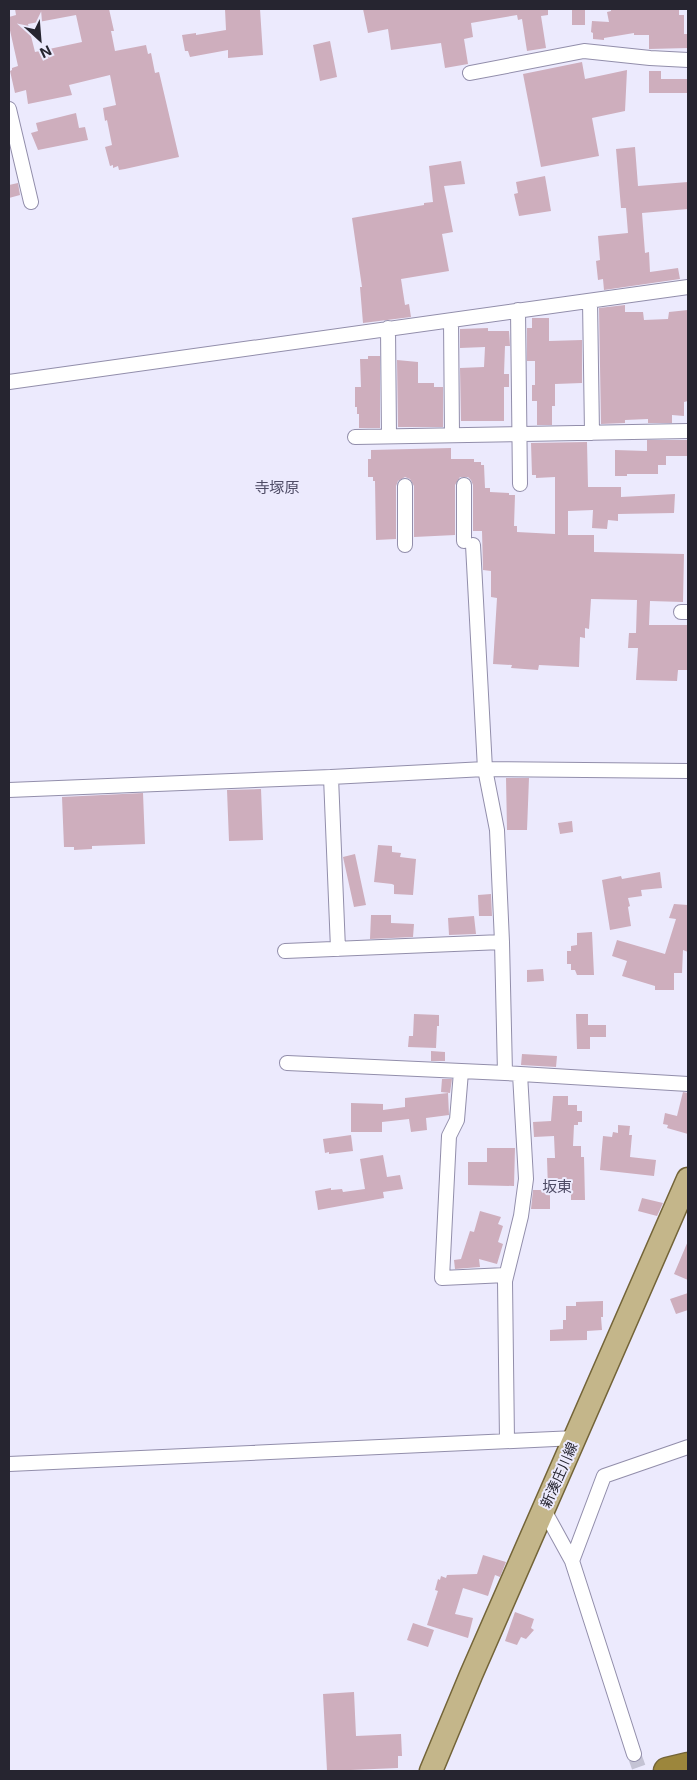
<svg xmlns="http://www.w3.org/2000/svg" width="697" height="1780" font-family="Inter,'Noto Sans JP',sans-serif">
	<rect width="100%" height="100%" fill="#eceafd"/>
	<path fill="#ceaebd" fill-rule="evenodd" d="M15,9H109L114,31H111L115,51L146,45L148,54L151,53L155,73L159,72L179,157L125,169L119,170L118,166L113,168V165L110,166L105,147L112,145L107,120L105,121L103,108L116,105L110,75L69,85L72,95L28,104L26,90L15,93L10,71L12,70V68L18,66L9,26V17L16,15ZM76,15L82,42L35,52L28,24Z
		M225,9H260L263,55L228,58V50L190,57L188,51H185L182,35L196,33V35L226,30Z
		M363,9H548V15L541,16L546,48L527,51L522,19L518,20L517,15L471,23L473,37L464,39L468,64L445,68L441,43L391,50L388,29L368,33Z
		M572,9H585V25H572Z
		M611,9H679V15H684V34H688V48L649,49V35H634V33L604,38V40L593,39V33L591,32L592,21L609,22L607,12L611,11Z
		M330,41L337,77L320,81L313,45Z
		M582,62L585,79L627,70L625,111L592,118L599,156L541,167L523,74Z
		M649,71H661V79H688V93H649Z
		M76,113L79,128L85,127L88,140L38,150L31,133L38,131L36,123Z
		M635,147L638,186L688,182V209L642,213L645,253L649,252L650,272L678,268L680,279L604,290L603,279L598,280L596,261L600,260L598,236L628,233L626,208H621L616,149Z
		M461,161L465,184L444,186L453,232L442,234L449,271L401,279L405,305L409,304L411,317L363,323L360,287H362L352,218L424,205V203L433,202L429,166Z
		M545,176L551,211L519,216L514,194L518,193L516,182Z
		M18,183L20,195L9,198V185Z
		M625,305V312H643L644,320L668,319L669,312L688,310V401L684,402V416L672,415V423H648V419L625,420V423L601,424L599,308Z
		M532,318H549V341L582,340V383L555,384V406H552V425H537V401H532V385H535V361H527V328H532Z
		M488,328V331H509L510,346H505L504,374H509V387H504V421H461L460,368L484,367L485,347L460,348V329Z
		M368,356H380V428H359V414H357V407H355V387H361L360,359H368Z
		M397,360L418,362V383H434V387H443V427H398Z
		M647,440H688V456H666V465H658V474H627V476H615V450L647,451Z
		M587,442L588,487H621V497L675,494L674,513L618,514V521L608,520L607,529L592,528L593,510L568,511V535H594V552L684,554L683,602L650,601L649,625H688V670H678L677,681L636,680L638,648H628L629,633H636L637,600L591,599L589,629L585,628V638L580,637L579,667L539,665L538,670L511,668L512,665L493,664L497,598L491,597V571L483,570L482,531H473V485L471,480L468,477H460L455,485V535L414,537V486L410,479L405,477L398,481L396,486V539L376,540L375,481H373V477H368V459H371V450L451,448V459H474V462H481V465H484L485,488H490V492L509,493V495H515L514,526H517V532L555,534V477L536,478V475H532L531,443Z
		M506,778H529L527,830H507Z
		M261,789L263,840L229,841L227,790Z
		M143,793L145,844L92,846V849L74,850V847H64L62,797Z
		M572,821L573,832L560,834L558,823Z
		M378,845L392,846V852L401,853L400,857L416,859L413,895L394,894V885L392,884L374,882Z
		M355,854L366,905L354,907L343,857Z
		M660,872L662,888L641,890L642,896L628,898L630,906L628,907L631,926L610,930L602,880L621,876L622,879Z
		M491,894L492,916H479L478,895Z
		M674,904L688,905V952L683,950L682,973H674V990H655V986L622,976L627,961L612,956L617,940L665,954L676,919L669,918Z
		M371,915H391V923L414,924L413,937L370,939Z
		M474,916L476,934L449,935L448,918Z
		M592,932L594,975H577L575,970H571V964H567V951H571V946L577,945V933Z
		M543,969L544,981L527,982V970Z
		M414,1014L439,1015V1026H437L436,1048L408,1047L409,1036H413Z
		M576,1014H588V1025H606V1037H590V1049H577Z
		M431,1051L445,1052V1061H431Z
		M522,1054L557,1056L556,1067L521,1065Z
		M442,1079H452L450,1093L441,1092Z
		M683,1092L688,1093V1134L667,1128L668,1125L663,1124L665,1113L677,1116Z
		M448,1093L449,1115L426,1118L427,1130L411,1132L409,1119L382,1122V1132H351V1103L383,1104V1110L405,1107V1098Z
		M553,1096H568V1105H577V1111H582V1122H578V1125H574L573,1146H581V1157H584L585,1200H571V1191L550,1190V1209H531L533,1190H548L547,1158H555L554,1136L534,1137L533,1122L551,1121Z
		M618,1125L630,1126L629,1135H632L630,1157L656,1160L654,1176L600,1170L603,1136L612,1137L613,1132L618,1133Z
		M351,1135L353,1151L329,1154V1152L325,1153L323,1139Z
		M487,1148H515L514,1186L468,1185V1162H487Z
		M383,1155L387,1177L400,1175L403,1189L383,1192L384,1198L318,1210L315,1191L331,1188V1190L342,1189L343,1192L365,1189L360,1159Z
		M642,1198L663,1203L657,1216L638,1211Z
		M480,1211L501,1217L498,1224L503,1226L498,1242L503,1244L497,1264L479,1259L480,1267L455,1269L454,1260L461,1259L470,1231L474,1232Z
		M688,1241V1280L674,1274Z
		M688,1293V1310L676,1314L670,1299Z
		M603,1301V1317H601L602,1330L587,1331V1340L550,1341V1330L563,1329V1320H566V1306H576V1302Z
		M483,1555L506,1562L500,1577L495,1575L488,1596L463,1588L455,1614L473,1618L468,1638L427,1625L438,1591L435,1590L438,1579L440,1580L441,1576L446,1578L447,1575L477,1574Z
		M515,1612L534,1619L531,1628L534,1630L526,1639L521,1637L517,1645L505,1641Z
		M413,1623L434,1630L428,1647L407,1640Z
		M354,1692L356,1736L401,1734L402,1756H398V1768L327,1771L323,1694Z"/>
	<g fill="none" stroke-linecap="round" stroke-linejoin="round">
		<path stroke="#c4c3d4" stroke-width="14" stroke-dasharray="14 7" stroke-linecap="butt" d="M634,1754L640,1771"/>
		<g stroke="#928eab" stroke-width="16">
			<path id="street" d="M470,73L584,51L650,58L688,60
				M9,109L31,202
				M590,301L592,433
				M518,310L520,484
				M451,321L452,435
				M388,328L389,436
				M9,382L688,287
				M355,437L688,431
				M405,486V545
				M464,541V485
				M473,545L485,769L497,830L502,942L505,1073
				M681,612H688
				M331,777L338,949
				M9,790L331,777L485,769L688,771
				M285,951L502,942
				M287,1063L505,1073L688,1084
				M461,1072L457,1120L449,1136L442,1278L506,1275
				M507,1441L505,1281L521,1216L526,1179L520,1074
				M9,1464L576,1438
				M544,1510L572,1561L634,1754
				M572,1561L604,1476L688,1447"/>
		</g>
		<g stroke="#736438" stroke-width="25">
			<path id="primary" d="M431,1771L471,1675L688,1179"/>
		</g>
		<g stroke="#736438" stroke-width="29">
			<path id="highway" d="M667,1771L688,1766"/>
		</g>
		<use href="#street" stroke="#fff" stroke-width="14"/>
		<use href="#primary" stroke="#c4b68a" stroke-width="22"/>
		<use href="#highway" stroke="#9c863c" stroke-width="26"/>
	</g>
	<g text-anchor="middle" stroke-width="4" stroke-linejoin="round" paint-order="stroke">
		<g font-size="14" fill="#262530" stroke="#eceafd">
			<text transform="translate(559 1475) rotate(-66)" y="5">新湊庄川線</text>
		</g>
		<g font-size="15" fill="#4f4c66" stroke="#eceafd">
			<text x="277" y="493">寺塚原</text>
			<text x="557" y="1192">坂東</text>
		</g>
	</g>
	<rect width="697" height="1780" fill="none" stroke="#262530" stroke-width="20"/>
	<g transform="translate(40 40) rotate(154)" stroke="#eceafd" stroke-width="4" paint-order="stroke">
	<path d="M0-4L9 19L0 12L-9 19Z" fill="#262530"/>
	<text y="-8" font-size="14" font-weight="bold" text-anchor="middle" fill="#262530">N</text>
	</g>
</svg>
